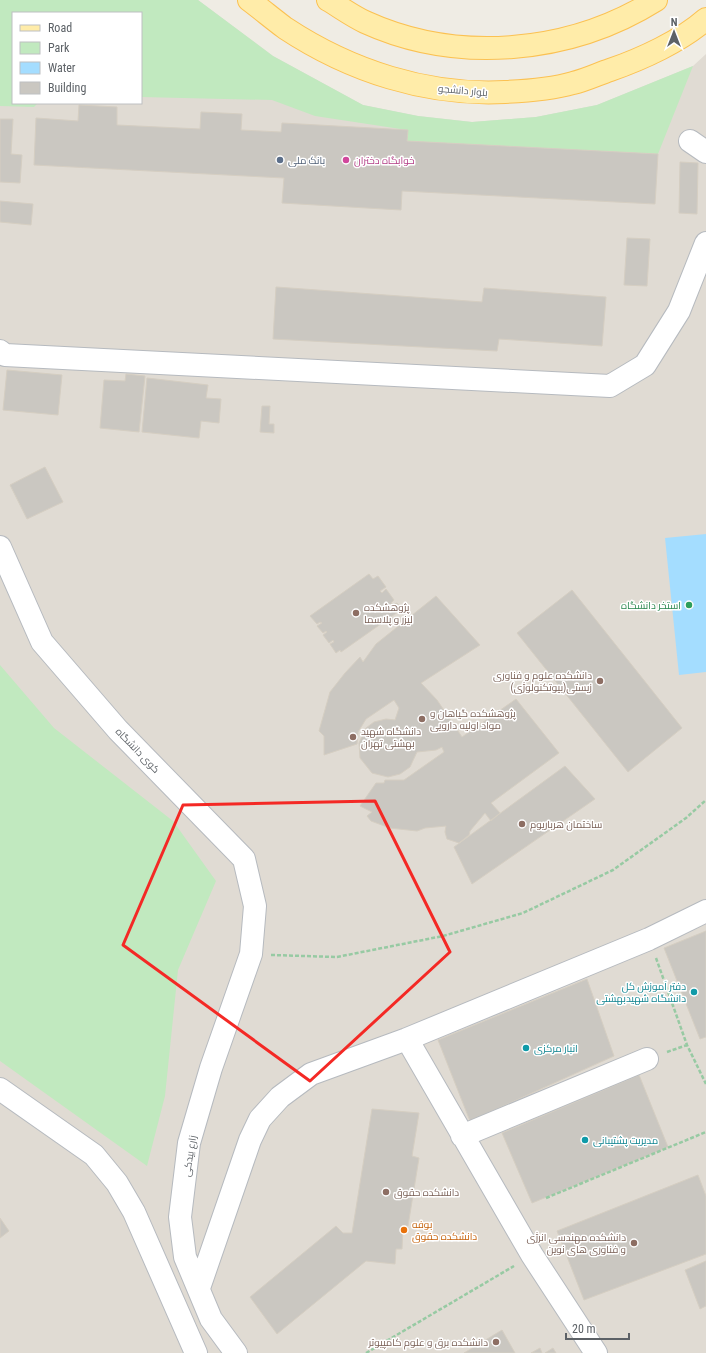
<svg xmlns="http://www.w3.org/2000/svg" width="706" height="1353" font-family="'Roboto Condensed',Cairo,sans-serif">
	<rect width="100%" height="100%" fill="#efece4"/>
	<path fill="#e0dbd3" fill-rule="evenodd" d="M0,0H198L273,56L363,105L418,116L472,122L536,117L597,105L693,66L706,54V1353H0ZM13,13H141V103H13Z"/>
	<path fill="#c1e9bf" d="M0,0H198L273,56L363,105L418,116L472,122L536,117L597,105L693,66L658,154L407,141V130L315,116L272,100L141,97V13H13V103H38L34,107L0,106Z
		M0,665L54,728L173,821L216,881L178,970L165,1096L147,1166L0,1061Z"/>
	<path fill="#a4ddff" d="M706,534V672L679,675L665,538Z"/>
	<path fill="#cac7c1" stroke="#d5cec2" d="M79,105L117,107V125L200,129L201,112L242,114L241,130L281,132L282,123L408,130L407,141L658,154L655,204L402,191L401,210L282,203L284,178L34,165L36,118L78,121Z
		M0,119H13L11,154L22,155L20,183L0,182Z
		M680,162L698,163L697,214L679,213Z
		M0,201L33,204L31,225L0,222Z
		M627,238L650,239L647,286L624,285Z
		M276,287L482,302L484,288L606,297L602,346L499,339L497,351L273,339Z
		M7,370L62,375L58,415L3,410Z
		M126,374L145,376L139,432L100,428L104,380L125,381Z
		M147,378L208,385L206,398L221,399L219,423L201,421L199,438L142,432Z
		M262,406H270L269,424H274V433L260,432Z
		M45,467L63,502L27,519L10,485Z
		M369,574L373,579L378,576L386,587L380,591L382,593L386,589L394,600L391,603L392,605L397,603L402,609L341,652L340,650L336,653L330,644L334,642L333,640L329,643L323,635L327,632L326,631L323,633L317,626L322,623L320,622L317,624L310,616Z
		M572,590L682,728L628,772L517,633Z
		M436,596L480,645L421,683L437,700L462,737L516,699L559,753L491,803L500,813L491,821L485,813L470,831L469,835L459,843L447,839L445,832L446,826L425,828L417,831L390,828L371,821L367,816L372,812L360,806L376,783H384L385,780H404L444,752L442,747L436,750L417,752L410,767L400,774L388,777L372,773L360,758L359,743L366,728L374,722L386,719L395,720L399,708L394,700L366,719L358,732L357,744L324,755V736L319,731L330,692L345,673L360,657L363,662L376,644Z
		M565,766L595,799L472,884L454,847Z
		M706,931V1037L700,1039L664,948Z
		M587,979L614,1056L470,1121L438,1040Z
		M639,1075L668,1147L532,1203L502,1133Z
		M372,1109L419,1113L412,1156L419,1158L408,1226H403L402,1249H396L395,1264L366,1261L277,1334L250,1297L336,1226L343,1233H352Z
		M698,1175L706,1196V1254L584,1300L557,1231Z
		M0,1218L9,1231L0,1238Z
		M706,1261V1306L700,1309L685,1270Z
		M502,1330L515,1353H464Z
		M540,1348L542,1353H531Z
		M553,1348L556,1353H545Z"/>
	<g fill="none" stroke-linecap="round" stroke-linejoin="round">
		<g stroke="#b6babf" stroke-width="24">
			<path id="minor" d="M690,141L706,152
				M0,351L5,355L610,386L645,365L679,311L706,243
				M0,547L42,642L118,730L244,859L255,906L251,954L211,1068L189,1143L180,1217L185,1257L211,1319L236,1353
				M0,1089L94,1155L117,1183L134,1212L196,1353
				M462,1136L647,1059
				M199,1288L250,1140L260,1119L280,1097L311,1074L407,1039
				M596,1353L532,1255L407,1039L649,939L706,911"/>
		</g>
		<g stroke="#fbc152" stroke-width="24">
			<path id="major" d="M249,0C261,9 273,19 285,28C350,71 427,96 505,92C527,91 552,89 573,83C586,80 598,74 610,70C642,59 681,41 706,19
				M328,0C340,7 352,16 365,22C457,64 570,54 656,0"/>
		</g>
		<path stroke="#97caa3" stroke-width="2.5" stroke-dasharray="4 2" stroke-linecap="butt" d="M271,955L337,957L443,936L523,913L613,870L686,818L706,800
			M656,958L687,1045L706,1084
			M667,1052L687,1045
			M546,1198L706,1132
			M366,1353L514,1266"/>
		<use href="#minor" stroke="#fff" stroke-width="22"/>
		<use href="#major" stroke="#ffeca9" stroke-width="22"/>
	</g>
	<path fill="none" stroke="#f42925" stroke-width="3" stroke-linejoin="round" d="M375,801L450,952L310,1081L123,945L183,805Z"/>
	<circle fill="#5c6f8a" stroke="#fff" stroke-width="1.5" cx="280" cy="160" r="4"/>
	<circle fill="#d1479c" stroke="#fff" stroke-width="1.5" cx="346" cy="160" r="4"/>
	<circle fill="#2e9e5b" stroke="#fff" stroke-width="1.5" cx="689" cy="605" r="4"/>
	<g fill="#8d6e63" stroke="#fff" stroke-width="1.5">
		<circle cx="356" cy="613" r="4"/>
		<circle cx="600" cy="681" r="4"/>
		<circle cx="422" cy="719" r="4"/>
		<circle cx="353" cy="737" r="4"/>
		<circle cx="522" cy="824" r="4"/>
		<circle cx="386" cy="1192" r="4"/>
		<circle cx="634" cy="1243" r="4"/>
		<circle cx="496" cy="1342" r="4"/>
	</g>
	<g fill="#0f9aa8" stroke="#fff" stroke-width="1.5">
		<circle cx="694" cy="992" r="4"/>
		<circle cx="526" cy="1048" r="4"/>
		<circle cx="585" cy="1140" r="4"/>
	</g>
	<circle fill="#e8710a" stroke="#fff" stroke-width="1.5" cx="404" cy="1230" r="4"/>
	<g text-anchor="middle" stroke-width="3" stroke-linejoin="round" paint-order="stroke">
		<g font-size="10" fill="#5c6166" stroke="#fff">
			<text transform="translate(463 90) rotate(5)" y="4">بلوار دانشجو</text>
			<text transform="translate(138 750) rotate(46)" y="4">کوی دانشگاه</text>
			<text transform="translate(189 1156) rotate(-81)" y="4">زارع بیدکی</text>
		</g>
		<g font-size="10" fill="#4e5e75" stroke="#fff" text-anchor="start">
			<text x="288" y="164">بانک ملی</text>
		</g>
		<g font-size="10" fill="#b23c85" stroke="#fff" text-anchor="start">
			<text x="354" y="164">خوابگاه دختران</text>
		</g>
		<g font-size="10" fill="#27864d" stroke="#fff" text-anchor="end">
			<text x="681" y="609">استخر دانشگاه</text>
		</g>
		<g font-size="10" fill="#785e54" stroke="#fff" text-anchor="start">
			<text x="364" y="611">پژوهشکده<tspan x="364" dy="12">لیزر و پلاسما</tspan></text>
			<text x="592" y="679" text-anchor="end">دانشکده علوم و فناوری<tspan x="592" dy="12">زیستی(بیوتکنولوژی)</tspan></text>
			<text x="430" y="717">پژوهشکده گیاهان و<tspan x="430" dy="12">مواد اولیه دارویی</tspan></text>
			<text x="361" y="735">دانشگاه شهید<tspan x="361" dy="12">بهشتی تهران</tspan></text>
			<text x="530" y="828">ساختمان هرباریوم</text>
			<text x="394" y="1196">دانشکده حقوق</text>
			<text x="626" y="1241" text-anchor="end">دانشکده مهندسی انرژی<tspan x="626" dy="12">و فناوری های نوین</tspan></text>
			<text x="488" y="1346" text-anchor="end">دانشکده برق و علوم کامپیوتر</text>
		</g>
		<g font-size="10" fill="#0d838f" stroke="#fff" text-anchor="start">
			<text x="686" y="990" text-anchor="end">دفتر آموزش کل<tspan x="686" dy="12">دانشگاه شهیدبهشتی</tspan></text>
			<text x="534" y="1052">انبار مرکزی</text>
			<text x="593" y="1144">مدیریت پشتیبانی</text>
		</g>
		<g font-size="10" fill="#c56008" stroke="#fff" text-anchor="start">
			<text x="412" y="1228">بوفه<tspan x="412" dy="12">دانشکده حقوق</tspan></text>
		</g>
	</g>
	<rect x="12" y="12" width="130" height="92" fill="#ffffff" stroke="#bec0c2"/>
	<rect x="20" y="25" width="20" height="6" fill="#ffeca9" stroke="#bec0c2"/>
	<text x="48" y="32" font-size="12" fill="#5c6166">Road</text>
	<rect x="20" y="42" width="20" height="12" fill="#c1e9bf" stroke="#bec0c2"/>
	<text x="48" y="52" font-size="12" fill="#5c6166">Park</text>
	<rect x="20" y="62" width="20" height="12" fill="#a4ddff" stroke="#bec0c2"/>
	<text x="48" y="72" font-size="12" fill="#5c6166">Water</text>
	<rect x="20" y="82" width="20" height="12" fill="#cac7c1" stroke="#bec0c2"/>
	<text x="48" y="92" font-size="12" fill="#5c6166">Building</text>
	<g transform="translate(674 32)" stroke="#ffffff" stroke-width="3" paint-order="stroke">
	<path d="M0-3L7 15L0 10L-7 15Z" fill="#5c6166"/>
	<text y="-6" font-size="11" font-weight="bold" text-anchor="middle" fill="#5c6166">N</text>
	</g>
	<path d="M566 1333v6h63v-6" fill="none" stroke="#5c6166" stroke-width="2"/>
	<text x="572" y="1333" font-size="12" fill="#5c6166" stroke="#ffffff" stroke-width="3" paint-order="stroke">20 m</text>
</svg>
